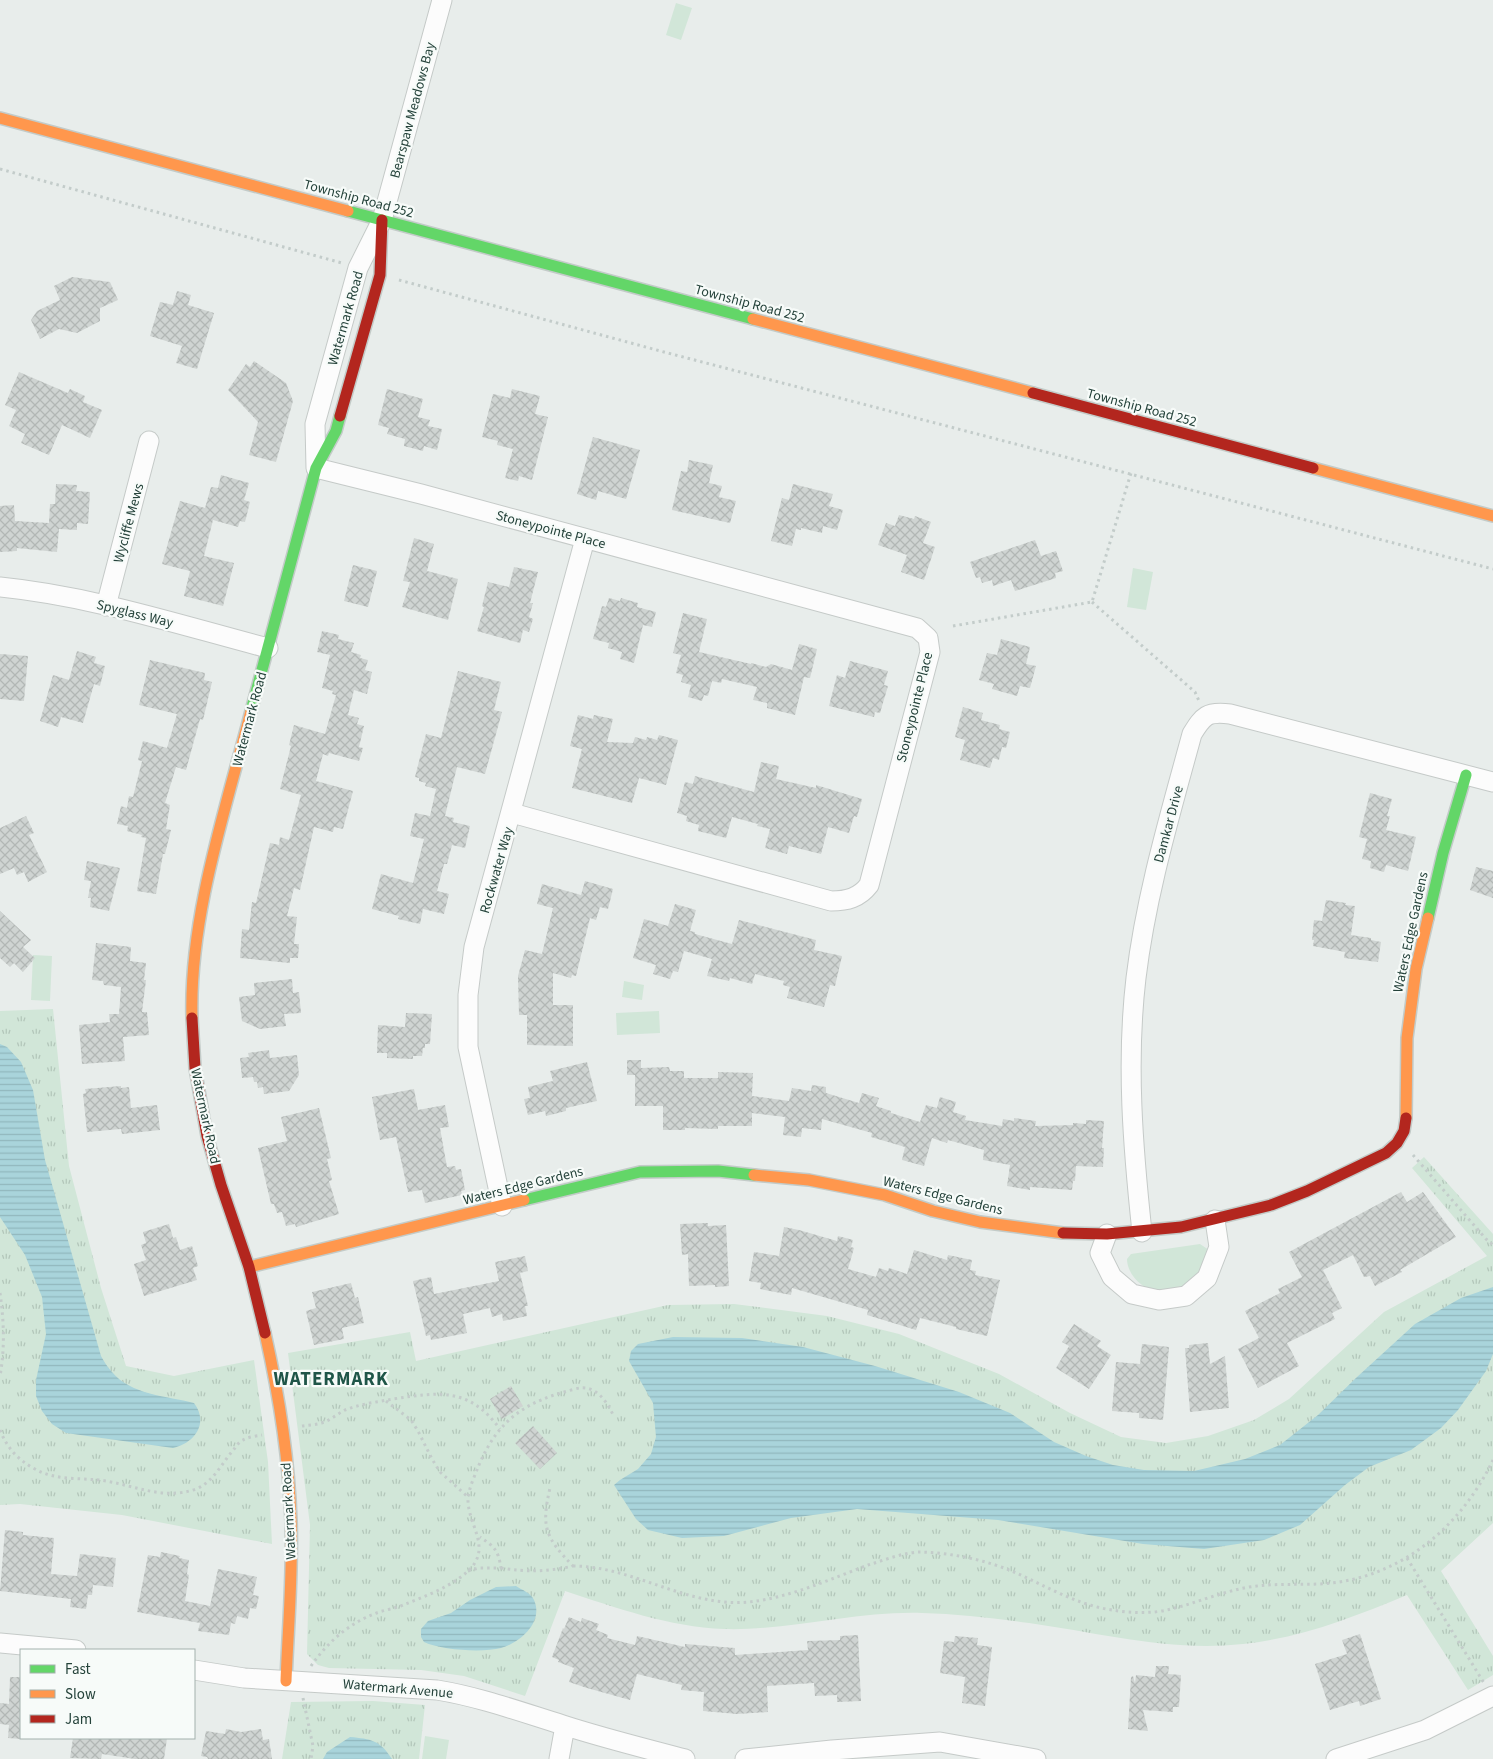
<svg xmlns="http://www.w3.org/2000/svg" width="1493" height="1759" font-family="'Source Sans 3',sans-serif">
	<defs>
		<pattern id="park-tufts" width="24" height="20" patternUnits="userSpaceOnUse" patternTransform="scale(1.25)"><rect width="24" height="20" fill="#d1e6d8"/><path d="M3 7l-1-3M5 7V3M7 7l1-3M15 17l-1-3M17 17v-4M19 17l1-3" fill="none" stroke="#b3c6ba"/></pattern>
		<pattern id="water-rules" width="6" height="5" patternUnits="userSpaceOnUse" patternTransform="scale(1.25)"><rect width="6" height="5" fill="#a9d4db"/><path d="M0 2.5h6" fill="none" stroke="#91b7bd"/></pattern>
		<pattern id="building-cross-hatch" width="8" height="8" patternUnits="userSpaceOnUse" patternTransform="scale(1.25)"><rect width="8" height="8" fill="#cfd4d2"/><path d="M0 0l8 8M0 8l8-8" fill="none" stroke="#b2b7b5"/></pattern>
	</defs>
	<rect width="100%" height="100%" fill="#e8edeb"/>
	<path fill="#d1e6d8" d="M676,3L692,8L681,40L666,35Z
		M1133,568L1153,572L1146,610L1127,607Z
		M33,955L52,956L50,1001L31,1000Z
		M624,981L644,985L642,1000L622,997Z
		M659,1011L660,1033L617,1035L616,1013Z
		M1200,1244L1209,1250L1208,1262L1186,1288C1177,1289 1167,1292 1158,1291C1142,1290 1127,1274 1127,1259L1131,1254Z
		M425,1736L449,1740L446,1759H422Z"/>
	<path fill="url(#park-tufts)" d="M53,1009L69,1166L101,1288L126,1366L174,1376L254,1360L268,1462L272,1544L122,1515L20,1504L0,1505V1011Z
		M1424,1157L1493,1234V1523L1441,1571L1493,1656V1675L1468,1690L1407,1595C1354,1617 1301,1638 1243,1644C1169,1652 1101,1633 1029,1623C994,1618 957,1614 922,1613C855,1611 790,1631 724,1629C669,1627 617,1608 565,1591L525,1696L464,1676L421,1670L329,1668L318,1665L307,1654L310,1525L288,1353L410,1332L416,1361L668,1305L734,1304L827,1316L899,1334L999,1374L1070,1413L1121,1437L1166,1443L1208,1436L1254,1420L1289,1399L1384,1312L1487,1256L1412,1168Z
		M373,1701L425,1705L419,1759H282L291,1702Z"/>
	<path fill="url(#water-rules)" d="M0,1044L7,1047L21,1062L33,1090L45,1160L101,1356C104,1361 107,1367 112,1372C131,1395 167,1396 194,1403C209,1423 195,1443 173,1448L66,1433L52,1424L42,1411L36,1396V1380L46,1334L42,1297L25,1255L0,1217Z
		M1493,1287V1354L1486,1371L1458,1410L1441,1428L1411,1450L1369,1467L1345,1485L1300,1525L1264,1540L1204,1549L1143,1544L998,1520L857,1509L791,1518L724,1536L682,1538L648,1530L636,1519L614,1485L620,1480L638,1469L651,1454L656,1437L653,1403L629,1361L631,1351L638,1344L673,1337L742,1338L803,1347L875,1366L959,1392L1010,1413L1054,1442L1086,1456L1113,1465L1144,1470L1194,1471L1245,1459L1280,1445L1318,1415L1357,1377L1415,1324L1461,1298Z
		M516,1586C522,1590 531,1593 534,1600C544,1622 520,1643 501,1648C482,1653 441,1650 424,1642L421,1637V1629L428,1621L451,1613L470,1600L496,1587Z
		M350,1737C371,1739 380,1740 392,1759H323L327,1752Z"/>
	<path fill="url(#building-cross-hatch)" d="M72,277L110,282L118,300L100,308V321L77,333L59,329L40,339L31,320L37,311L60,300L54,286Z
		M177,291L191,295L188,305L214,313L197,369L176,363L182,346L150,336L160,302L173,305Z
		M254,361L286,383L293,401L276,462L249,455L258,422L228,390L246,364L250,367Z
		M19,372L68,393L70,389L85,396L83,402L102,410L90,438L62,425L49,455L21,443L25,434L9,426L16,410L5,405Z
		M387,389L423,399L418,417L430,420L428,426L442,429L437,450L424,446L423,451L404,446L405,439L387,434L389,428L378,425Z
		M512,389L540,396L535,414L548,417L532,480L519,476L518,481L505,478L513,449L497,445L498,441L482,437L493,394L510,398Z
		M593,437L640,450L626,499L598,491L596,500L577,494Z
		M689,460L713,465L709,483L722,486L719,497L736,501L730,523L672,510L681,471L687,472Z
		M221,475L249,483L244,500L250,502L245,522L240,521L238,527L213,520L204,556L234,563L223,606L184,596L190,571L162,564L180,501L205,508L211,487L218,488Z
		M56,484L77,485L76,491L90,492L88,524L77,523V530L59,529L57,552L17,548V551L0,552V506L14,505L15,521L49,523L50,504H55Z
		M793,484L833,494L829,506L843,510L837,530L823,526L822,533L801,528V530L796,529L792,546L771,541L782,498L789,500Z
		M899,515L914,519L915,516L931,522L923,543L935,547L924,580L901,572L907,555L878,545L886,523L895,526Z
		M414,538L434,544L427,571L458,579L448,620L402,607L410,582L403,581Z
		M1035,540L1041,556L1056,551L1063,571L1055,573L1056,578L1015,591L1011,580L993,586L992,580L982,583L980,577L976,578L970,562Z
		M353,565L377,571L368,607L344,601Z
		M514,567L538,572L530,603H533L529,617L533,619L529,632L523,630L520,643L477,631L484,607L482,606L488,582L509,587Z
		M609,598L620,601L621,598L638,603L637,607L656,612L652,627L643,625L634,663L620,659L622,652L608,648L609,643L593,639L602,606L606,607Z
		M683,613L707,619L699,652L751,664V663L766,667L771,664L792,670L799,644L817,649L810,678L804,677L795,715L767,708V703L753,700L757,687L722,679L721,683L712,681L708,696L704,695L702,701L688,697L691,685L681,682L683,675L676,673L681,655L673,653Z
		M322,631L339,635L338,639L354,643L351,652L361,655L360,658L368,660L365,670L372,672L367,694L354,690L348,715L359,718L357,724L364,726L359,747L363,748L359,761L329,753L328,756L323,754L316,781L353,791L343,829L334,827L333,832L314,827L300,890L294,888L287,916L297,917L294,944H299L298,958H290V963L240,958L242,929L249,930L252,902L256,903L270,843L279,845L280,837L289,840L301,795L280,789L291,746L289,745L294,725L325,734L336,695L332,694L333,691L322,688L330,655L317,652Z
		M1001,639L1030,647L1026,664L1036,666L1030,688L1020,686L1017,696L992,689L994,684L979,680L987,653L997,655Z
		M77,651L96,657L94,663L105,666L100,686L94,684L83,723L61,717L58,727L40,721L53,675L69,680Z
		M0,654L28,656L24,701L0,699Z
		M150,660L205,673L204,680L212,682L203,720L200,719L186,770L176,767L165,803L170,805L166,829L171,830L165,854H163L156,894L137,891L146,838L141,837L142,835L127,831L128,826L117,824L121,806L127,808L129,796L133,797L142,761L138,760L143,741L167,748L177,714L139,705Z
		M850,661L888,671L884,685L888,686L880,713L875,712L874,717L829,706L837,675L845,678Z
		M458,671L501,682L494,710L502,712L485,774L457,767L445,816L454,818L453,822L470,826L465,848L452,845L447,864H444L437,891L449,894L444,914L423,909L420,924L398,919L399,916L372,909L381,874L413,883L424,839L410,836L415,813L430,816L436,789L425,786L426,783L419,781V778L415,777L426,734L441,738Z
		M963,707L983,713L981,720L1000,725L999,729L1010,732L1006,748L1002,747L999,760L993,758L990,768L960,760L965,740L955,737Z
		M578,715L593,719L594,715L613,719L607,742L633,743L635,737L646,740L647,737L657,740L659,735L678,740L666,785L639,778L632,803L572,788L582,749L570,746Z
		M761,762L779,766L776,779L816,788V785L862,799L857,817L854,816L849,833L828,827L821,854L789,846L787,854L765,848L770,829L757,826L758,824L732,817L726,838L698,831L699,825L686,821L687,816L677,813L685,782L693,784L695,776L754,792Z
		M1370,793L1392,799L1387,816H1390L1386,830L1416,837L1408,871L1386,865L1384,872L1370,868L1371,861L1362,859L1367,839L1359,837Z
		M26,816L34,833L29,835L47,872L28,882L24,872L17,875L14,868L0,874V828Z
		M87,861L120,868L109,911L90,907L91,898H88L91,881L84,880Z
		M1476,867L1493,871V898L1470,890Z
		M585,881L613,889L608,909L600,907L596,920L590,918L576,976L572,975L571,978L553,973V1005H573V1046L527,1045V1015H519L518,976L525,950L542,954L553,908L537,904L542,884L581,895Z
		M1326,900L1346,903L1345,905L1355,906L1351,935L1371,938V940L1381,942L1378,962L1344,958L1345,952L1313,946L1314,940H1312L1314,920L1322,921Z
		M675,904L696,910L690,931L695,932V934L732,944L739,920L816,940L814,950L842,956L835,986L830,985L824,1007L787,998L790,987L783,985L784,981L755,974L752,984L730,978L729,981L707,976L712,959L684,951L678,972L673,971L670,979L653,974L656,965L633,958L644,919L668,926Z
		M0,911L31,940L23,947L35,958L23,972L14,963L10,967L0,958Z
		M96,943L131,947L130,961L146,963L144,980H146L142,1012H147L149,1035L123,1037L125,1061L82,1064L79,1025L110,1022L109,1014H119L121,987L104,985L103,981L92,980Z
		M292,979L293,993L299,992L301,1013L284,1014L286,1026L260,1029L242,1021L239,997L255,995L254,983Z
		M406,1013L432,1014L430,1044H425V1048H423L422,1056H413V1059L387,1058V1053H377L378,1025L405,1027Z
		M269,1050L270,1058L297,1055L299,1075L289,1091L264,1094L263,1087L258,1088L257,1082H254L253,1077L242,1078L240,1058L249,1057L248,1053Z
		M627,1060H641V1068L669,1067L670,1071H684V1078H718V1072L753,1073L752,1096L789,1101L792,1088L811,1091L812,1085L826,1087V1093L859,1103L862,1093L879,1098L876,1106L891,1111V1113L920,1122L926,1105L937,1108L940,1097L956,1102L953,1112L966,1116L965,1120L1002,1126L1003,1119L1014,1121V1118L1036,1121L1035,1126L1073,1125V1123L1086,1124V1120L1104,1121L1102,1148H1104L1103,1167L1076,1166L1075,1181H1073L1072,1190L1030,1187V1190L1007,1186L1010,1165L983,1160L984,1150L948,1140L947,1143L932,1138L924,1166L902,1160L905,1147L871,1137L872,1133L822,1119L821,1130L802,1128L801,1137L783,1135L785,1117L752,1113V1126H718V1129L685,1128V1130H663V1106H635V1075H627Z
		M587,1062L597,1101L566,1108V1111L546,1116L545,1111L528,1115L524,1099L530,1098L528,1087L553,1081L550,1071Z
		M121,1086V1088L129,1087L131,1108L157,1105L160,1130L122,1134L121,1129L87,1132L83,1094L86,1093L85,1089Z
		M414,1089L418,1110L445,1105L449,1127L440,1128L447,1167L455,1166L456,1170L461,1169L465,1190L461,1191L462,1195L425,1203L422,1190L408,1192L396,1137L380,1140L372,1097Z
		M319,1108L331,1158L327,1159L332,1180L329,1181L339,1214L296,1227L295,1224L286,1226L282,1212L277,1213L274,1204H271L258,1148L287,1141L281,1117Z
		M1401,1192L1407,1202L1423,1192L1456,1237L1400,1270L1402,1272L1375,1286L1370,1276L1364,1277L1353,1255L1323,1270L1342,1308L1332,1313L1335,1319L1287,1343L1299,1366L1258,1388L1238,1349L1259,1338L1245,1311L1280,1293L1278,1289L1302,1277L1289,1252Z
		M708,1223V1226L726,1225L729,1286L715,1287V1285L689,1286L688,1254L682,1255L680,1224Z
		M169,1224L173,1238L176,1237L180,1250L192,1246L198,1266L193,1268L197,1280L144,1296L134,1264L146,1260L141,1245L146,1243L143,1232Z
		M784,1227L799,1230L837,1241L838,1236L853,1240L851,1247L854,1248L848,1269L876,1277L879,1268L888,1271L889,1268L907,1274L914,1250L947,1260L948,1255L972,1260L970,1270L976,1271L975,1275L1000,1280L987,1336L956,1329V1327L920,1318L916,1330L867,1315L868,1310L792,1288L791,1295L760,1289L761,1283L749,1281L754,1252L779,1256Z
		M525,1256L528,1271L520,1273L528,1306H525L527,1316L503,1321L502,1314L492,1317L490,1308L463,1314L467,1333L431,1340L430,1335L426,1336L413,1281L431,1277L434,1294L499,1281L495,1262Z
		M351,1283L355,1298L358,1297L364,1323L342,1328L344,1339L314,1345L306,1311L316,1308L312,1292Z
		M1074,1324L1101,1341L1097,1346L1111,1355L1089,1389L1056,1368L1069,1346L1062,1342Z
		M1208,1343L1210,1364L1225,1356L1229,1408L1190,1412L1185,1348H1189V1345Z
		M1142,1344L1169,1347L1163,1420L1139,1418V1413L1112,1411L1116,1362L1140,1364Z
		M511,1386L523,1406L502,1419L490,1399Z
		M533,1426L557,1453L540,1469L515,1443Z
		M5,1530L23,1532V1535L54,1538L51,1574L77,1576L80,1554L116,1558L113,1587L93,1585L92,1595H88L86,1609L70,1607L71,1599L0,1591Z
		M161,1552L180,1556L179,1558L189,1560L187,1574L189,1575L185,1601L210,1606L218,1569L257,1577L253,1595L259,1596L256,1609L250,1608L248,1619L237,1616L235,1624L231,1623L229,1635L198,1631L200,1623L137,1612L148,1555L160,1557Z
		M569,1617L581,1622L582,1618L599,1624L596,1630L608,1635L607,1638L635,1645L637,1636L685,1647V1644L735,1648V1655L808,1650L807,1641L840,1640V1636L858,1635L861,1701L837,1702V1695L815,1696L814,1683L767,1686L768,1712L737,1714L703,1711L704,1692L681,1690L682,1685L637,1674L630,1700L587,1688L569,1682L574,1668L558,1662L559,1660L552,1657L563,1628L564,1629Z
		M1360,1634L1381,1699L1360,1706L1359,1701L1330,1710L1315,1664L1347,1654L1342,1640Z
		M955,1636L978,1638L977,1645L992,1647L985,1706L962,1703L965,1677L940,1673L944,1641L954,1642Z
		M1156,1666H1169L1168,1674L1181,1675L1179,1707H1173V1712L1143,1710L1148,1731L1128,1729L1131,1677L1133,1676L1135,1683L1136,1675L1155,1677Z
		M10,1677H21V1739L8,1738L9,1725L0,1724V1703L9,1704Z
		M226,1729L241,1732L261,1729L263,1740L269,1739L272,1759H208L207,1757L201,1756L206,1731L225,1734Z
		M73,1738H167L164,1759H135L102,1754L101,1759L70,1758Z"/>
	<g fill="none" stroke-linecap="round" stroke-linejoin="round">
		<g stroke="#c5cac8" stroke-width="21">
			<path id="street" d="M442,0L382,220L358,268L315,424L316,468L421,494L917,628L928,638L930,652L869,885C859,898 847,901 831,901L512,813
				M0,587C91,596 180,625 268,648
				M106,606L149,441
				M502,1206L468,1047V995L474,947L585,539
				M1142,1232C1133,1148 1126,1063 1136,978C1146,895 1170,815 1192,734C1203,716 1207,711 1230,714L1493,782
				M1107,1234L1100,1253L1112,1277L1132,1294L1159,1300L1186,1296L1207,1278L1219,1247L1215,1220
				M0,1643L76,1650
				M194,1670L244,1678L437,1690C480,1697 521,1712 563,1725C603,1738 644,1748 685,1759
				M559,1759L565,1726
				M745,1759L832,1750L940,1742L1036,1759
				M1336,1759L1425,1730L1493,1696"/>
		</g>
		<g stroke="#c3cbc8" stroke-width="14">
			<path id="fast" d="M348,211L753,319
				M251,711L316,468L336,431L340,416
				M1428,918L1443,853L1466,775
				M524,1200L640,1172L718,1171L754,1175"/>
		</g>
		<g stroke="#c3cbc8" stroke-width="14">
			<path id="slow" d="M0,118L348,211
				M753,319L1033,393
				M1313,468L1493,516
				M192,1018C189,917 226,808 251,711
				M1406,1118L1407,1038L1416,969L1428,918
				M754,1175L809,1180L885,1195L933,1211L980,1222L1063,1233
				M249,1267L524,1200
				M265,1333C279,1395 289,1458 291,1521C293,1575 288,1628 286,1681"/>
		</g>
		<g stroke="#c3cbc8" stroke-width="14">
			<path id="jam" d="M1033,393L1313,468
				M340,416L380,275L382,220
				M192,1018L195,1068L207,1136L221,1185L249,1267L265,1333
				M1063,1233L1107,1234L1181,1227L1271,1205L1307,1191L1386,1153L1397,1143L1404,1131L1406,1118"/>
		</g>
		<path stroke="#c3ccca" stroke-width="3" stroke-dasharray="2.5 4" stroke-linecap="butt" d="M0,169L342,263
			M399,280L664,352L1493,569
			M1092,602L1195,692L1199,701
			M953,626L1092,602L1131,473
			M1413,1155L1486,1239L1493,1245
			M0,1293C4,1321 5,1348 0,1376
			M386,1401L411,1420L418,1431L432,1459L440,1472L468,1497
			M302,1426C308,1425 315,1425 321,1423C330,1421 337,1414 345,1410C360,1404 377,1402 393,1399C439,1392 469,1387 500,1429
			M0,1430C7,1448 18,1460 35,1469C54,1480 78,1478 99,1480C132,1484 162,1501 196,1489C214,1482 223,1461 235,1448C237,1445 240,1441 243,1440C248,1437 256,1436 262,1435
			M1407,1558L1484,1683
			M573,1566C633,1566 688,1608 749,1602C788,1598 831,1579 868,1565C885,1560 904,1552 921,1552C952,1553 986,1560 1014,1572C1046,1586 1077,1605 1112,1610C1130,1613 1153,1614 1171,1609C1196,1603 1219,1593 1244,1588C1269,1583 1293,1585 1318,1584C1397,1581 1460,1529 1493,1460
			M501,1568C528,1572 547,1572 573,1566C545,1537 541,1527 550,1488
			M468,1571L479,1568H501C498,1550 495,1547 480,1537
			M311,1666C327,1643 348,1624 374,1614C383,1610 394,1609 403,1605C424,1597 450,1587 467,1572C494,1548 467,1525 468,1498C469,1488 475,1475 479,1465C499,1418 527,1401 575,1389C595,1383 607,1401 614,1417
			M303,1698L313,1746L311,1759"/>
		<use href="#street" stroke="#fcfcfc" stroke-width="19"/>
		<use href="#fast" stroke="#63d668" stroke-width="11"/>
		<use href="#slow" stroke="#ff974d" stroke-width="11"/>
		<use href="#jam" stroke="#b3261e" stroke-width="11"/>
	</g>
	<g text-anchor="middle" stroke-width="4.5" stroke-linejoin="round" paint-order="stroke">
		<g font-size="14" fill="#24423a" stroke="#f7fbf9">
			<text transform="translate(412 110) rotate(-75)" y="5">Bearspaw Meadows Bay</text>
			<text transform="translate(359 198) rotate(15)" y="5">Township Road 252</text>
			<text transform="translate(750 303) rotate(15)" y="5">Township Road 252</text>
			<text transform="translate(345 318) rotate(-74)" y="5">Watermark Road</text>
			<text transform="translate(1142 407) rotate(15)" y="5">Township Road 252</text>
			<text transform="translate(128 523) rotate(-75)" y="5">Wycliffe Mews</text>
			<text transform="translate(551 529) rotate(15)" y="5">Stoneypointe Place</text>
			<text transform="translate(135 613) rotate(14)" y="5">Spyglass Way</text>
			<text transform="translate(914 707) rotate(-76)" y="5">Stoneypointe Place</text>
			<text transform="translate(249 719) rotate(-75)" y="5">Watermark Road</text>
			<text transform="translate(1168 824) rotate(-75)" y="5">Damkar Drive</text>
			<text transform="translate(496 870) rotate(-74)" y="5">Rockwater Way</text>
			<text transform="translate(1410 932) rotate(-78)" y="5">Waters Edge Gardens</text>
			<text transform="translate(206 1116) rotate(78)" y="5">Watermark Road</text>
			<text transform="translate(523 1185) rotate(-14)" y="5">Waters Edge Gardens</text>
			<text transform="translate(943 1195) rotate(14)" y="5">Waters Edge Gardens</text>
			<text transform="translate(288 1511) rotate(-93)" y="5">Watermark Road</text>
			<text transform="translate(398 1688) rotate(5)" y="5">Watermark Avenue</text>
		</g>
		<g font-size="19" font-weight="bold" letter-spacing="1" fill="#1f5548" stroke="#f7fbf9">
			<text x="331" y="1385">WATERMARK</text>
		</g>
	</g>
	<rect x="20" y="1649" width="175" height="90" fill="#f7fbf9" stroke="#a3b1ad"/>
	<rect x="30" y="1665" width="25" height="8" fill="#63d668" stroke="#a3b1ad"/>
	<text x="65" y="1674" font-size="15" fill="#24423a">Fast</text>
	<rect x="30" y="1690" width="25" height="8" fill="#ff974d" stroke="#a3b1ad"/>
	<text x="65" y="1699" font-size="15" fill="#24423a">Slow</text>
	<rect x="30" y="1715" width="25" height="8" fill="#b3261e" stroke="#a3b1ad"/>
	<text x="65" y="1724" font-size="15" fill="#24423a">Jam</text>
</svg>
